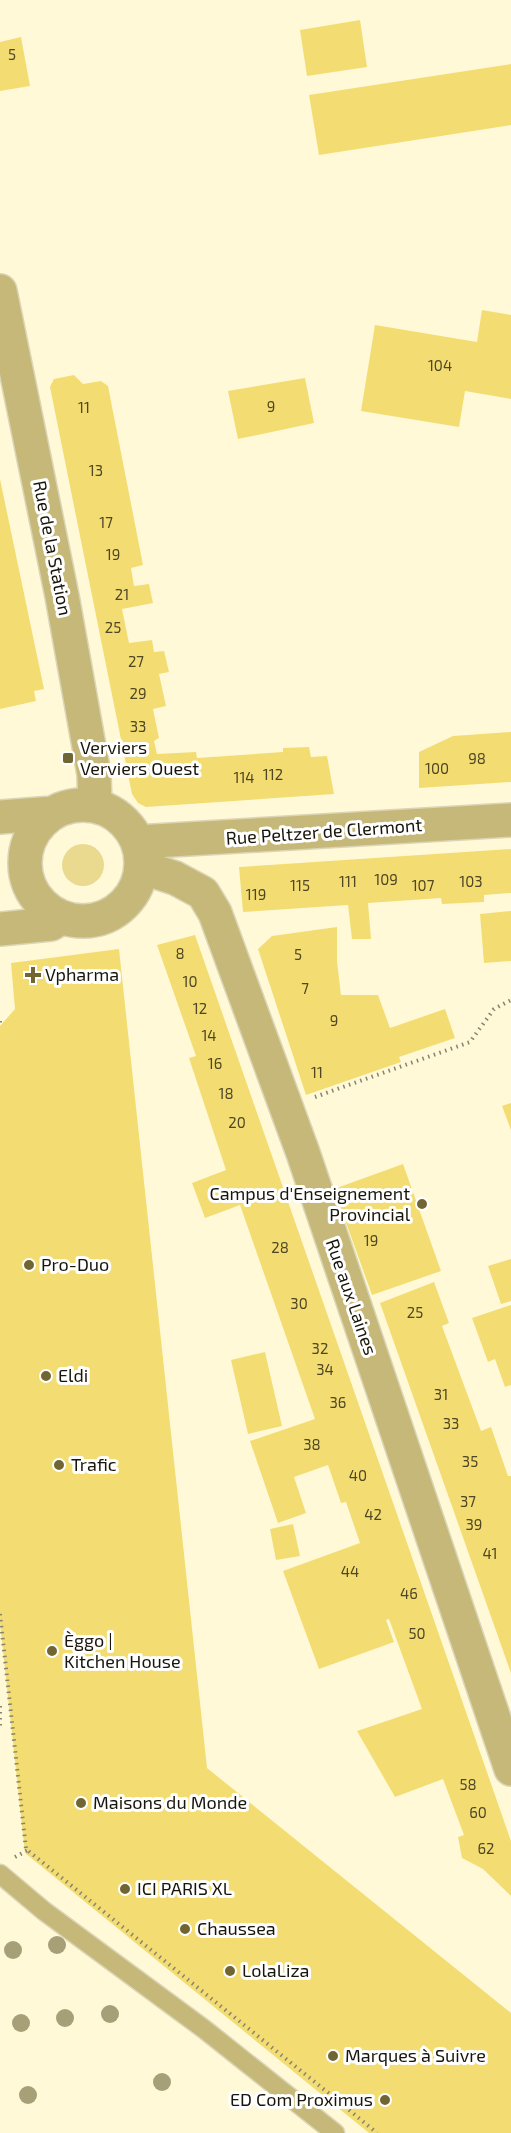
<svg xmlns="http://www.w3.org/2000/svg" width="511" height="2133" font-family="'Exo 2',sans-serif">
	<rect width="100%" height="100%" fill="#fff9d8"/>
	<path fill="#eada90" d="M62 865a21 21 0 1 1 42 0a21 21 0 1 1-42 0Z"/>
	<path fill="#f3dd73" d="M360,20L367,67L307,76L300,30Z
		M21,37L30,86L0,91V42Z
		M511,64V125L319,155L309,95Z
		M482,310L511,315V399L465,391L459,427L361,411L375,325L477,342Z
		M74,375L83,384L101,381L108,386L143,565L131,568L134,586L149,584L153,603L122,609L129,643L152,640L154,652L164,651L169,672L159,674L166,706L153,709L159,738L154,741L157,754L196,752L197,758L283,752V748L309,747L311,757L327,756L334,794L146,807L138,803L132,794L50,387L54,379Z
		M305,378L314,423L238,439L228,391Z
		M0,479L44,689L34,691L36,701L0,709Z
		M511,732V782L419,788V752L453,736Z
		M511,849V893L484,895V902L442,904L441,898L368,903L371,939H352L348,905L243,912L239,867Z
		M511,911V961L484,963L480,914Z
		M337,927V961L341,995H378L390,1028L445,1009L455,1038L399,1057L401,1062L306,1095L258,949L272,936Z
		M195,935L511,1841V1896L483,1869L462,1858L458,1837L464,1835L443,1779L395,1797L357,1731L422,1709L389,1619L386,1620L394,1642L319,1669L283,1571L360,1543L346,1502L341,1503L328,1465L294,1477L306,1513L278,1523L250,1441L315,1419L240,1205L205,1218L192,1183L226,1170L189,1058L196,1056L157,945Z
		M119,949L207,1768L511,2013V2133H369L25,1853L0,1623V1026L15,1009L11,963Z
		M511,1103V1130L502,1106Z
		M403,1164L441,1271L372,1295L334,1189Z
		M511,1259V1301L501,1304L488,1266Z
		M434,1282L449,1323L442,1326L481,1431L491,1427L508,1476H511V1673L380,1303Z
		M511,1305V1385L505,1387L495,1359L488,1362L472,1318Z
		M265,1352L282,1426L248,1434L231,1360Z
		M293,1524L300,1556L276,1560L270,1529Z"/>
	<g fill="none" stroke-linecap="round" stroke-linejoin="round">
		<g stroke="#dad5b7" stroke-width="21">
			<path id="lane" d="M0,1874L44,1911L204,2029L335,2133"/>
		</g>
		<g stroke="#dad5b7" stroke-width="36">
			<path id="street" d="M0,291L62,596L94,774L95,805
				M25 863a58 58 0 1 1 116 0a58 58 0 1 1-116 0Z
				M0,817L53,813
				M137,842L511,820
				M141,867L175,878L203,893L215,913L303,1153L511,1769
				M0,929L51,924L62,917"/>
		</g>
		<path stroke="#88846e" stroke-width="4" stroke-dasharray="1.5 4.5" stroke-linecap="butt" d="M0,1021V1027
			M315,1097L470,1042L494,1009L511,1000
			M0,1614L26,1849L337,2100
			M0,1706V1726
			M15,1857L28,1850
			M349,2110L377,2133"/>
		<use href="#lane" stroke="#c6b878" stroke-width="18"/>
		<use href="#street" stroke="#c6b878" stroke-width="33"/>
	</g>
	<g fill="#a79f78">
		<circle cx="57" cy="1945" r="9"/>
		<circle cx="13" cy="1950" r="9"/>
		<circle cx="110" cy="2014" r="9"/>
		<circle cx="65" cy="2018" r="9"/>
		<circle cx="21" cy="2023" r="9"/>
		<circle cx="162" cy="2082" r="9"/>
		<circle cx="28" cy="2095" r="9"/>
	</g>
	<g fill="#716633" stroke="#fff" stroke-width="2">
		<rect x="62" y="752" width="12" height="12" rx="3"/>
		<path d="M30 966h6v6h6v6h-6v6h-6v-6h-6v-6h6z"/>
		<circle cx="422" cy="1204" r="6"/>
		<circle cx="29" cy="1265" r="6"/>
		<circle cx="46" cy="1376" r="6"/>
		<circle cx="59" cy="1465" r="6"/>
		<circle cx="52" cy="1651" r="6"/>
		<circle cx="81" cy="1803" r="6"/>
		<circle cx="125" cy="1889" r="6"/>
		<circle cx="185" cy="1929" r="6"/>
		<circle cx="230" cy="1971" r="6"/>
		<circle cx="333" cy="2056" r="6"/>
		<circle cx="385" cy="2100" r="6"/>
	</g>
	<g text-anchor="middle" stroke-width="6" stroke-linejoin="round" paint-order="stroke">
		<g font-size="15" fill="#4f4724">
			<text x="12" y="60">5</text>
			<text x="440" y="371">104</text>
			<text x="271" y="412">9</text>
			<text x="84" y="413">11</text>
			<text x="96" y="476">13</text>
			<text x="106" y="528">17</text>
			<text x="113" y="560">19</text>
			<text x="122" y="600">21</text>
			<text x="113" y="633">25</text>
			<text x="136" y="667">27</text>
			<text x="138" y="699">29</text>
			<text x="138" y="732">33</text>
			<text x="477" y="764">98</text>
			<text x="437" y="774">100</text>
			<text x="273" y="780">112</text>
			<text x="244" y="783">114</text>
			<text x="386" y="885">109</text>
			<text x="348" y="887">111</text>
			<text x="471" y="887">103</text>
			<text x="300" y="891">115</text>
			<text x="423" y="891">107</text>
			<text x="256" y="900">119</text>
			<text x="180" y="959">8</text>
			<text x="298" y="960">5</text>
			<text x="190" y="987">10</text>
			<text x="305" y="994">7</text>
			<text x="200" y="1014">12</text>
			<text x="334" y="1026">9</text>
			<text x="209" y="1041">14</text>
			<text x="215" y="1069">16</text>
			<text x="317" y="1078">11</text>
			<text x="226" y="1099">18</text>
			<text x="237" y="1128">20</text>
			<text x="371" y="1246">19</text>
			<text x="280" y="1253">28</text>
			<text x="299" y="1309">30</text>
			<text x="415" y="1318">25</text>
			<text x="320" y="1354">32</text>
			<text x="325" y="1375">34</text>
			<text x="441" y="1400">31</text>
			<text x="338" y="1408">36</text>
			<text x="451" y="1429">33</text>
			<text x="312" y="1450">38</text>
			<text x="470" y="1467">35</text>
			<text x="358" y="1481">40</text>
			<text x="468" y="1507">37</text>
			<text x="373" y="1520">42</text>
			<text x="474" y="1530">39</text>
			<text x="490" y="1559">41</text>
			<text x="350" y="1577">44</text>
			<text x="409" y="1599">46</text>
			<text x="417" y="1639">50</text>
			<text x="468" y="1790">58</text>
			<text x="478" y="1818">60</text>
			<text x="486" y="1854">62</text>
		</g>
		<g font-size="18" fill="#18150a" stroke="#fff">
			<text transform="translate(52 548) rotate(79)" y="6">Rue de la Station</text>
			<text transform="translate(324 832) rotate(-4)" y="6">Rue Peltzer de Clermont</text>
			<text transform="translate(351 1297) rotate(71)" y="6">Rue aux Laines</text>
		</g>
		<g font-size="18" fill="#18150a" stroke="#fff" text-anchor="start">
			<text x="80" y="754">Verviers<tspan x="80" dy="21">Verviers Ouest</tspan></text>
			<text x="45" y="981">Vpharma</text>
			<text x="410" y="1200" text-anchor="end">Campus d'Enseignement<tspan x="410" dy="21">Provincial</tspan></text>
			<text x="41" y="1271">Pro-Duo</text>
			<text x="58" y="1382">Eldi</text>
			<text x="71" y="1471">Trafic</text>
			<text x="64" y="1647">Èggo |<tspan x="64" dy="21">Kitchen House</tspan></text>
			<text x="93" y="1809">Maisons du Monde</text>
			<text x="137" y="1895">ICI PARIS XL</text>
			<text x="197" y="1935">Chaussea</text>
			<text x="242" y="1977">LolaLiza</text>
			<text x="345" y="2062">Marques à Suivre</text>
			<text x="373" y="2106" text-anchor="end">ED Com Proximus</text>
		</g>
	</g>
</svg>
